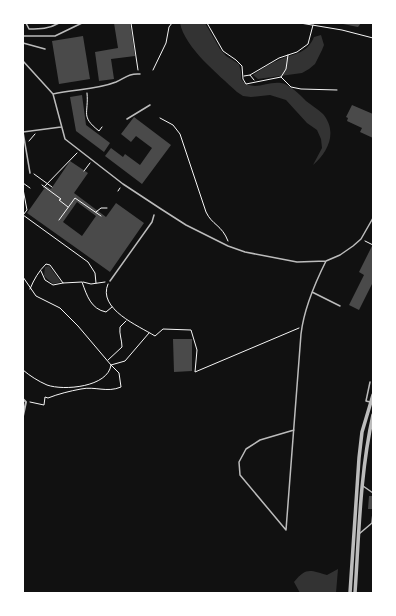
<svg xmlns="http://www.w3.org/2000/svg" width="396" height="616" font-family="Mulish,sans-serif">
	<rect width="100%" height="100%" fill="#111"/>
	<path fill="#333" d="M180,23H205L220,49L226,56L239,64L241,72V79C252,93 266,81 281,83C290,84 300,95 306,101C311,105 318,109 323,114C338,132 328,152 313,165L322,148L321,139L317,130L307,123L286,100L270,95L251,97L243,96L237,92C218,74 185,48 180,23Z
		M321,35L324,45L322,50L315,64L309,69L302,73L258,79L253,75C262,69 271,63 281,59C295,53 307,54 314,37Z
		M49,266L61,282L53,284L44,276L45,267Z
		M338,569L336,593H300L294,582C306,567 310,570 327,575Z"/>
	<path fill="#4a4a4a" fill-rule="evenodd" d="M114,23H130L135,56L111,59L114,79L99,81L95,52L118,48Z
		M338,23H361L358,27Z
		M83,36L90,79L59,84L52,41Z
		M82,95L86,125L110,143L104,152L76,131L70,97Z
		M352,105L373,114V138L360,132L362,128L347,121L348,118L346,117Z
		M134,117L171,145L142,184L105,156L111,148L123,157L125,154L140,165L152,148L136,136L131,142L121,134Z
		M70,161L88,173L74,193L106,217L116,203L144,223L110,272L27,213L46,186L51,189ZM77,202L96,216L82,236L63,222Z
		M373,244V282L359,310L349,305L364,275L359,272Z
		M173,339H192V371L174,372Z
		M369,496H373V509H368Z"/>
	<g fill="none" stroke-linecap="round" stroke-linejoin="round">
		<path stroke="#f5f5f5" stroke-width="1" d="M131,23L138,70
			M207,23L223,51L236,60L242,66L243,79L246,84L281,77L286,69L288,55
			M300,23L342,30L373,38
			M153,70L166,43L169,27L172,23
			M250,75L279,58L297,52L308,44L313,25
			M244,76L250,75L254,80
			M281,77L291,87L301,89L337,90
			M87,93C89,114 80,116 99,131L102,127
			M160,118L173,125L180,134L206,212C212,225 222,225 228,241
			M29,141L35,134
			M84,171L90,163
			M34,174L52,187
			M23,183L30,188
			M42,185L61,199L59,200L68,207
			M44,187L77,153
			M23,189L27,210L23,215L88,262L95,273L96,283
			M118,191L120,188
			M96,212L101,208H107
			M59,220L75,198L101,216
			M365,241L373,245
			M41,271L45,280L53,285L63,283
			M23,277L36,296L60,308L78,326L111,365C108,387 64,391 47,385C38,381 30,376 23,370
			M83,282L91,284L105,282
			M108,284C97,309 139,326 155,336L163,329L191,330L197,350L195,372L299,328
			M30,289C34,279 39,271 46,264L50,265L63,283L82,282C87,296 91,309 106,312L112,307
			M108,360L122,347C122,340 119,334 120,327L126,321
			M30,402L44,405L45,397L48,398C58,394 70,391 81,389C95,386 107,393 121,387L119,373L111,365L125,361L149,333"/>
		<path stroke="#bcbcbc" stroke-width="1.5" d="M26,23L29,29C40,29 49,29 59,23
			M23,36H55L82,23
			M23,43L45,49
			M23,61L53,94L65,139L123,184L161,209L186,225L228,246L245,252L297,262L326,261L340,255L353,246L361,239L373,218
			M53,94C74,89 96,90 116,82C125,78 129,73 140,74
			M127,119L150,105
			M23,132L30,173
			M23,132L61,127
			M110,281L152,222L154,215
			M312,292L340,306
			M370,382L366,401L370,402
			M294,430L260,440L246,449L239,462L240,475L286,530L301,334C304,308 315,283 326,261
			M363,486L373,493
			M359,534L372,523L373,513"/>
		<path stroke="#bcbcbc" stroke-width="2" d="M23,399L26,402L23,416"/>
		<path stroke="#bcbcbc" stroke-width="3.5" d="M350,593L359,458L362,432L373,395
			M355,593C359,534 360,473 373,415"/>
	</g>
	<rect width="396" height="616" fill="none" stroke="#ffffff" stroke-width="48"/>
</svg>
